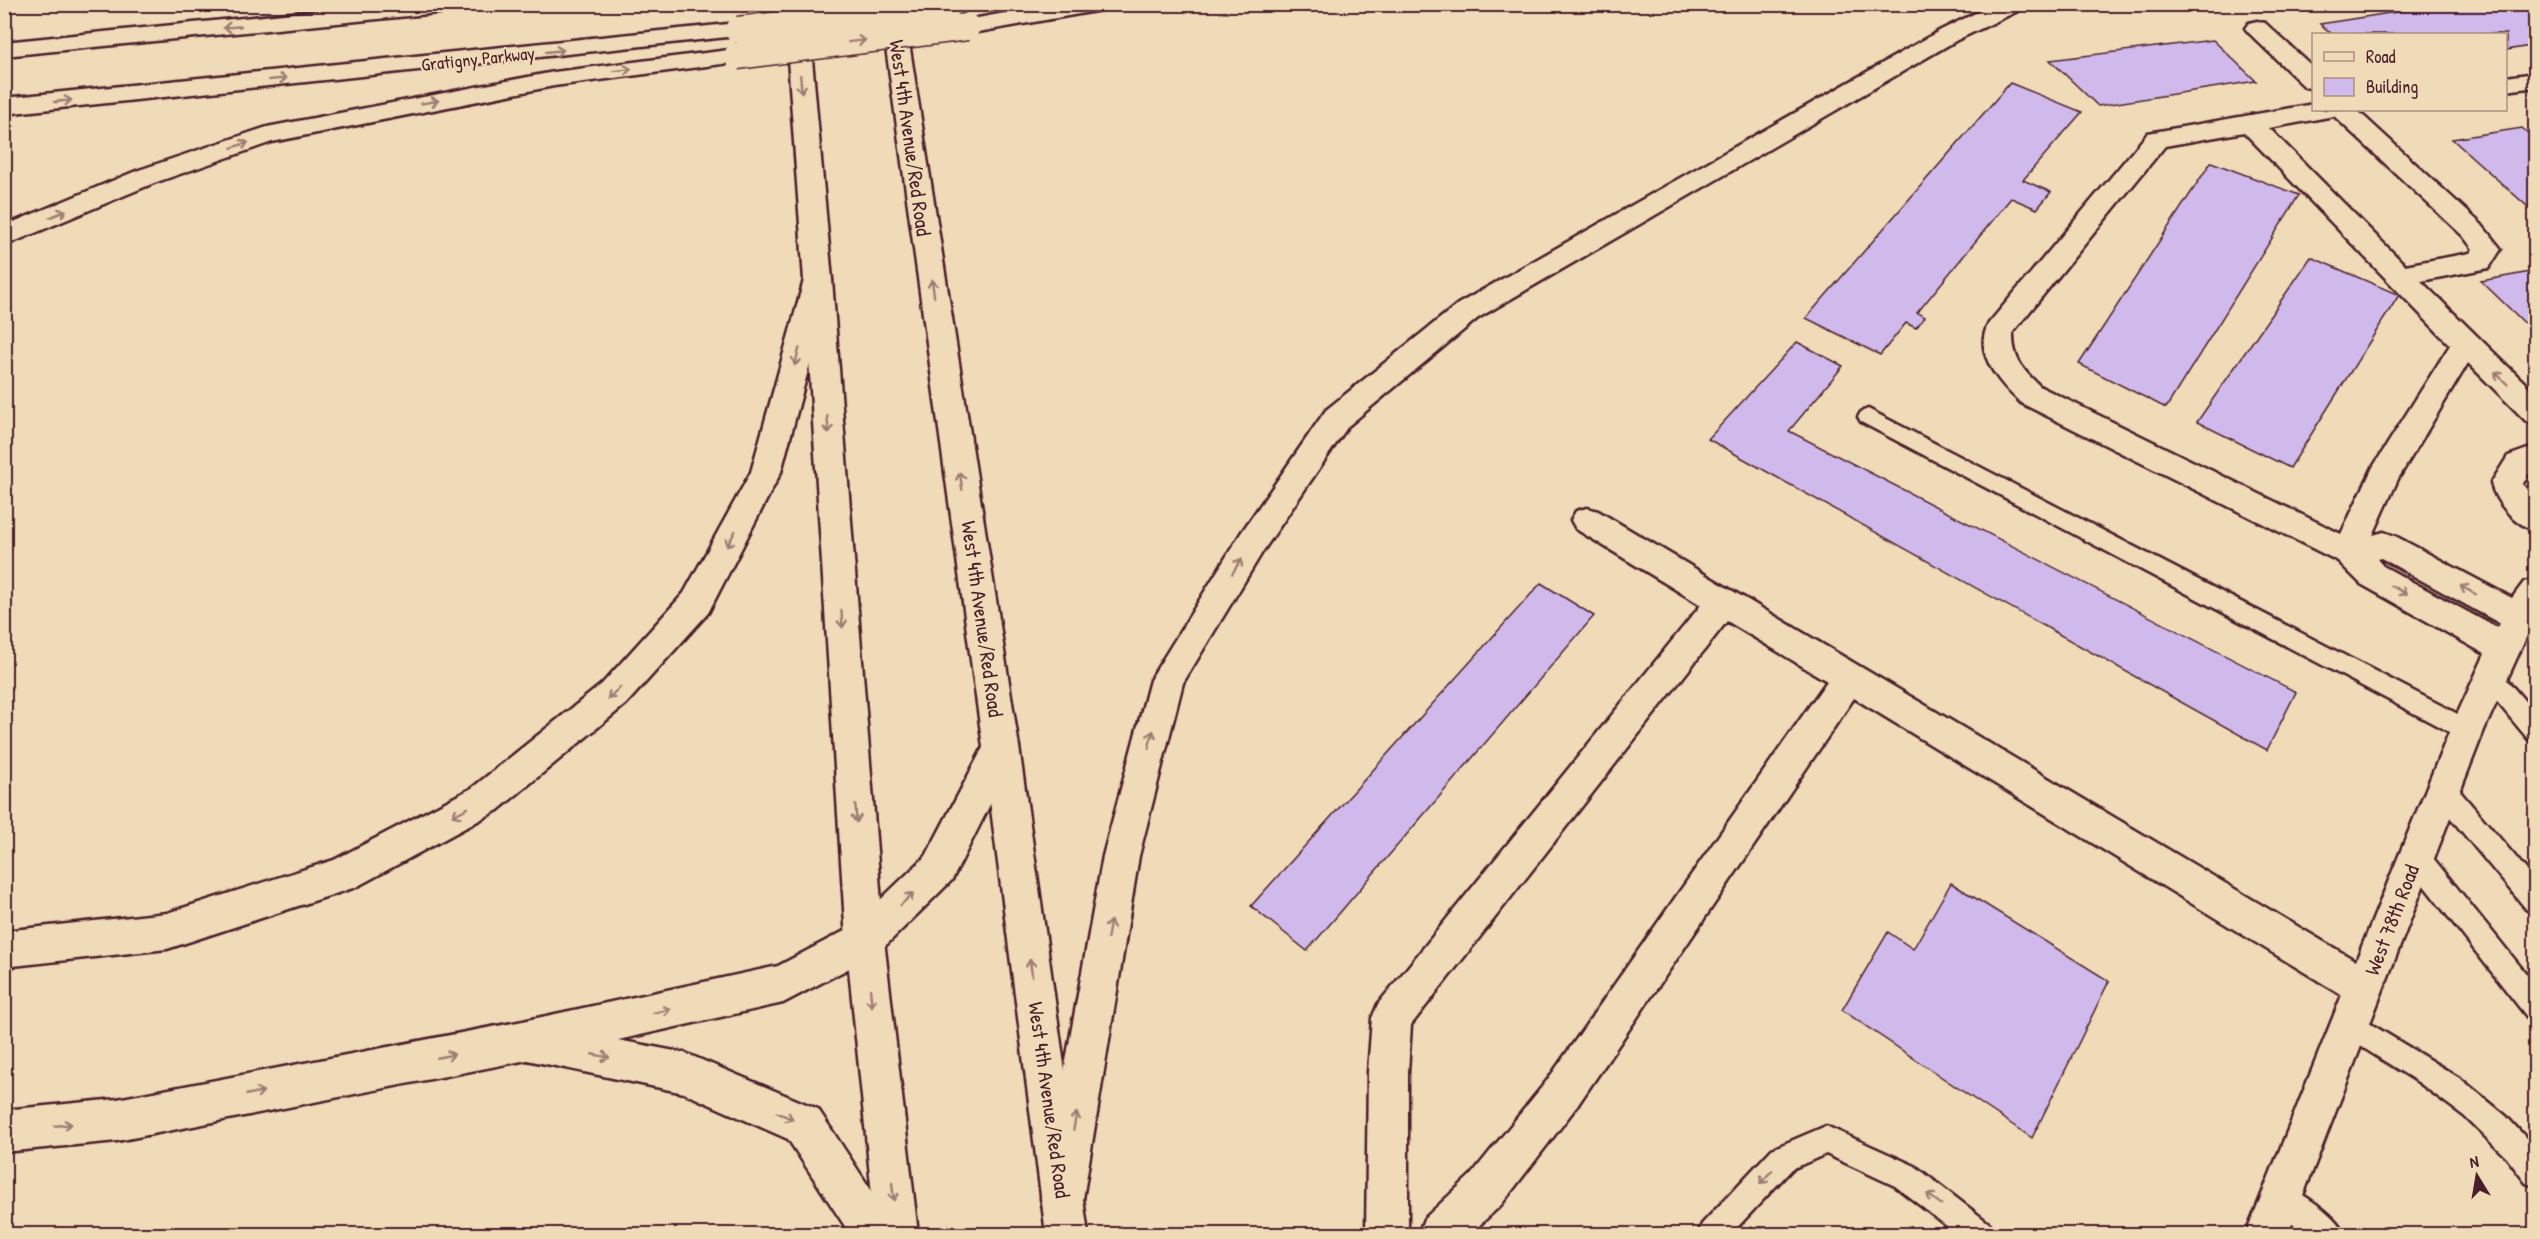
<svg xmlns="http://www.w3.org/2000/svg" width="2540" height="1239" font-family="'Patrick Hand',sans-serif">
	<rect width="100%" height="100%" fill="#f0dbb9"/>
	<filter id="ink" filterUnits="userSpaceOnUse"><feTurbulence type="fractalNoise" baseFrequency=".0167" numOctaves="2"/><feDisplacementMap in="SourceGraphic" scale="12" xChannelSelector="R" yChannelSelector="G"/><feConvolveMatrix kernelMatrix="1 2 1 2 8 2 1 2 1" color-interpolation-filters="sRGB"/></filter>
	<g filter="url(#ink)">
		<path fill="#cfbaeb" stroke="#4a1f2b" stroke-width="1.5" d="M2447,4H2536V45L2506,50V34H2332L2320,24Z
			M2213,40L2256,81L2098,106L2050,60Z
			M2010,83L2082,112L2023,180L2051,192L2037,209L2011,198L1917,313L1925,317L1916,328L1906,323L1880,355L1806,318Z
			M2522,128L2536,140V214L2452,139Z
			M2211,162L2299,195L2166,408L2079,364Z
			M2311,257L2399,295L2290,468L2197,422Z
			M2536,271V334L2481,281Z
			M1797,342L1843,366L1789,431L2296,692L2267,750L1708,439Z
			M1541,583L1594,616L1307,951L1251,906Z
			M1951,883L2109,981L2032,1138L1842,1010L1888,932L1913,949Z"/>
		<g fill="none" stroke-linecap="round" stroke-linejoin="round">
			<g stroke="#4a1f2b" stroke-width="5">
				<path id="service" d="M1868,409L2475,723L2479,730L2475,737L2467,740L2459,737L1861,422L1858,417L1861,412Z
					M2492,669L2500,672L2536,714V742L2528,739L2484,686L2480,679L2484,672Z
					M2443,779L2452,782L2536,881V913L2527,910L2434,798L2431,790L2434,782Z
					M2416,844L2425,848L2536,986V1021L2527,1017L2407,864L2403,856L2407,848Z
					M2351,1012L2461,1079L2506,1116L2536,1149V1187L2526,1183L2507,1158L2464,1116L2418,1082L2341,1034L2338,1025L2341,1016Z
					M1826,1126L1915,1166L1990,1224L1994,1234H1957L1895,1186L1826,1154L1792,1169L1731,1234H1698L1702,1224L1772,1149Z
					M2282,1184C2300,1191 2339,1217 2344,1234H2307L2272,1208L2268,1198L2272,1188Z"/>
			</g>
			<g stroke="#4a1f2b" stroke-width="5">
				<path id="minor" d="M2257,21L2265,23L2314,68V89L2305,87L2249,33L2245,28L2249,23Z
					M2536,73V87L2506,91V77Z
					M2314,104V110H2357L2481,224L2501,249L2489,268L2421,281L2536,394V424L2526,421L2468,363L2398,479L2373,535L2384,532L2395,536L2512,598L2524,582L2536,578L2535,618L2484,730L2288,1234H2246L2342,995L1854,698L1577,1106L1501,1205L1470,1234H1418L1424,1219L1471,1175L1549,1078L1827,681L1727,621L1411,1025L1408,1072V1234H1366L1368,1072L1372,1018L1378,1004L1701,605L1576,529L1571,520L1576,511L1587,508L1598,511L2356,961L2450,730L2485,654L2361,584L2338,561L2021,403C2000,384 1972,352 1989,323L2148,133ZM2334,116L2463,236L2473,249L2470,253L2405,265L2269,128ZM2244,132L2450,345L2373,467L2341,534L2041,387C2023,371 2012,358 2013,332L2165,146ZM2381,558L2499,623L2497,628L2383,566L2377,559Z
					M2536,446V470L2530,472L2522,484L2536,499V531C2516,525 2495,503 2491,483L2508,456Z"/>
			</g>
			<g stroke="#4a1f2b" stroke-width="5">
				<path id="primary" d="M784,4H807L832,280L884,940L918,1234H876L846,940L804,280Z
					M880,4H903L1019,747L1088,1234H1046L983,747Z"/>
			</g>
			<g stroke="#4a1f2b" stroke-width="5">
				<path id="motorway" d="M383,4H469L466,9L458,11L4,56V42Z
					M1054,4H1107L1104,9L1096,11L967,34L959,32L955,27L959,22L967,20Z
					M1994,4H2025L2022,9L1957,40L1478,318L1348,426L1263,551L1183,683L1139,856L1083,1199L1077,1214L1062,1220L1047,1214L1041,1199L1103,856L1150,680L1241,533L1326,410L1458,304L1941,30Z
					M738,23L746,25L750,30L746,35L4,114V98Z
					M737,49L745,51L749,56L745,61L554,86L272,142L154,183L4,246V226L136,171L267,127L554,72Z
					M818,270L828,273L832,280L781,472L708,613L626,704L498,810L356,887L167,949L4,967V931L167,913L334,860L472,788L602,684L684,593L751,472L804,280L808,273Z
					M1001,732L1013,736L1019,747L952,880L878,953L783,1003L618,1040L685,1053L818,1109L890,1219L896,1234H850L788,1139L684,1093L527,1060L117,1141L4,1152V1110L117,1099L523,1021L778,966L852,927L926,856L989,736Z"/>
			</g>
			<use href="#service" fill="#f0dbb9" fill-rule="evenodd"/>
			<use href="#minor" fill="#f0dbb9" fill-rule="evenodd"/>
			<use href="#primary" fill="#f0dbb9" fill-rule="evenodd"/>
			<use href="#motorway" fill="#f0dbb9" fill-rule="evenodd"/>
			<g stroke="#4a1f2b" stroke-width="29" stroke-linecap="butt">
				<path id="motorway-bridge" d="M738,30L950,4
					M737,56L967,27"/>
			</g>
			<use href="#motorway-bridge" stroke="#f0dbb9" stroke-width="26"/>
		</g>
		<defs><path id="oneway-shaft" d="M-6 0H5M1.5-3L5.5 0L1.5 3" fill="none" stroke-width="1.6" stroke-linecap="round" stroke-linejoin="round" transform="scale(1.5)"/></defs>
		<g stroke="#9d7d72">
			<use href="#oneway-shaft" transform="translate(232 27) rotate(175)"/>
			<use href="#oneway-shaft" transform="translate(857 41) rotate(-7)"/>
			<use href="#oneway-shaft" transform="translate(555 51) rotate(-6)"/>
			<use href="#oneway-shaft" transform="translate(623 70) rotate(-7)"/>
			<use href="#oneway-shaft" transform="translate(278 79) rotate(-6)"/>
			<use href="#oneway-shaft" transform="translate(801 84) rotate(85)"/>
			<use href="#oneway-shaft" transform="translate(63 101) rotate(-6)"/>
			<use href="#oneway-shaft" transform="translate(430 102) rotate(-10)"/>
			<use href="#oneway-shaft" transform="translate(240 145) rotate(-19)"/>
			<use href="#oneway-shaft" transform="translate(58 214) rotate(-23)"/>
			<use href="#oneway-shaft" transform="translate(933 288) rotate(-98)"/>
			<use href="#oneway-shaft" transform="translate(797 357) rotate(105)"/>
			<use href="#oneway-shaft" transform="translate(2501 378) rotate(-135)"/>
			<use href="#oneway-shaft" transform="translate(828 425) rotate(86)"/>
			<use href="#oneway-shaft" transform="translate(961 481) rotate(-98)"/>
			<use href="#oneway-shaft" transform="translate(731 539) rotate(118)"/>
			<use href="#oneway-shaft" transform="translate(1237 566) rotate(-58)"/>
			<use href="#oneway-shaft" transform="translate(2399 590) rotate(29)"/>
			<use href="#oneway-shaft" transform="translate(2468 590) rotate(-152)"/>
			<use href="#oneway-shaft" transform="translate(842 619) rotate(86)"/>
			<use href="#oneway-shaft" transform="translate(614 693) rotate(137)"/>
			<use href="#oneway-shaft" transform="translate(1151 739) rotate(-75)"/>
			<use href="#oneway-shaft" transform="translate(460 812) rotate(152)"/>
			<use href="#oneway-shaft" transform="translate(856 814) rotate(86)"/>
			<use href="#oneway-shaft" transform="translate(907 899) rotate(-44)"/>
			<use href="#oneway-shaft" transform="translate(1109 929) rotate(-80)"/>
			<use href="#oneway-shaft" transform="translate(1031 968) rotate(-98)"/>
			<use href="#oneway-shaft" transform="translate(871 998) rotate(84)"/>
			<use href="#oneway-shaft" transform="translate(662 1011) rotate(-12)"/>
			<use href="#oneway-shaft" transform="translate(446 1056) rotate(-11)"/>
			<use href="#oneway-shaft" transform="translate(601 1056) rotate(11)"/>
			<use href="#oneway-shaft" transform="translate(255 1093) rotate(-11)"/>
			<use href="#oneway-shaft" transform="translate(785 1116) rotate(23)"/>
			<use href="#oneway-shaft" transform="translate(1075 1121) rotate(-80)"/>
			<use href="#oneway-shaft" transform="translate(63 1125) rotate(-6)"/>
			<use href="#oneway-shaft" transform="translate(1766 1177) rotate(133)"/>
			<use href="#oneway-shaft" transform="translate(893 1192) rotate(84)"/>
			<use href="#oneway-shaft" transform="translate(1934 1199) rotate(-143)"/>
		</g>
	</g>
	<g text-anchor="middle" stroke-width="4.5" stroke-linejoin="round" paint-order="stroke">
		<g font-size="18" fill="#4a1f2b" stroke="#f0dbb9">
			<text transform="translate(478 59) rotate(-6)" y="6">Gratigny Parkway</text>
		</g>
		<g font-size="21" fill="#4a1f2b" stroke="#f0dbb9">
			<text transform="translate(910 138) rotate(82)" y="7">West 4th Avenue/Red Road</text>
			<text transform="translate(982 619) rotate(82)" y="7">West 4th Avenue/Red Road</text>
			<text transform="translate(2392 920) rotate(-69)" y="7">West 78th Road</text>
			<text transform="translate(1049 1100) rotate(82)" y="7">West 4th Avenue/Red Road</text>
		</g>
	</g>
	<rect width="2540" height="1239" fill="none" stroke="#f0dbb9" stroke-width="24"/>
	<rect x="12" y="12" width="2516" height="1215" fill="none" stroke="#4a1f2b" stroke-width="2" filter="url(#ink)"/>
	<rect x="2312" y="33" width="195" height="78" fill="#f0dbb9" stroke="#ae9080" stroke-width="1.5"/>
	<rect x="2324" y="52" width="30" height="9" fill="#f0dbb9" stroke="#ae9080" stroke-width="1.5"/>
	<text x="2366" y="63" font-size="18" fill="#4a1f2b">Road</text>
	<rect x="2324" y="78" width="30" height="18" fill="#cfbaeb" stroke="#ae9080" stroke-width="1.5"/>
	<text x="2366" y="93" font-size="18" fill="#4a1f2b">Building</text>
	<g transform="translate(2477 1176) rotate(349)" stroke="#f0dbb9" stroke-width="4.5" paint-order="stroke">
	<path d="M0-4.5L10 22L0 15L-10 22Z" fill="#4a1f2b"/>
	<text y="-9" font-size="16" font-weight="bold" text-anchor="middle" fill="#4a1f2b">N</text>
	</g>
</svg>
